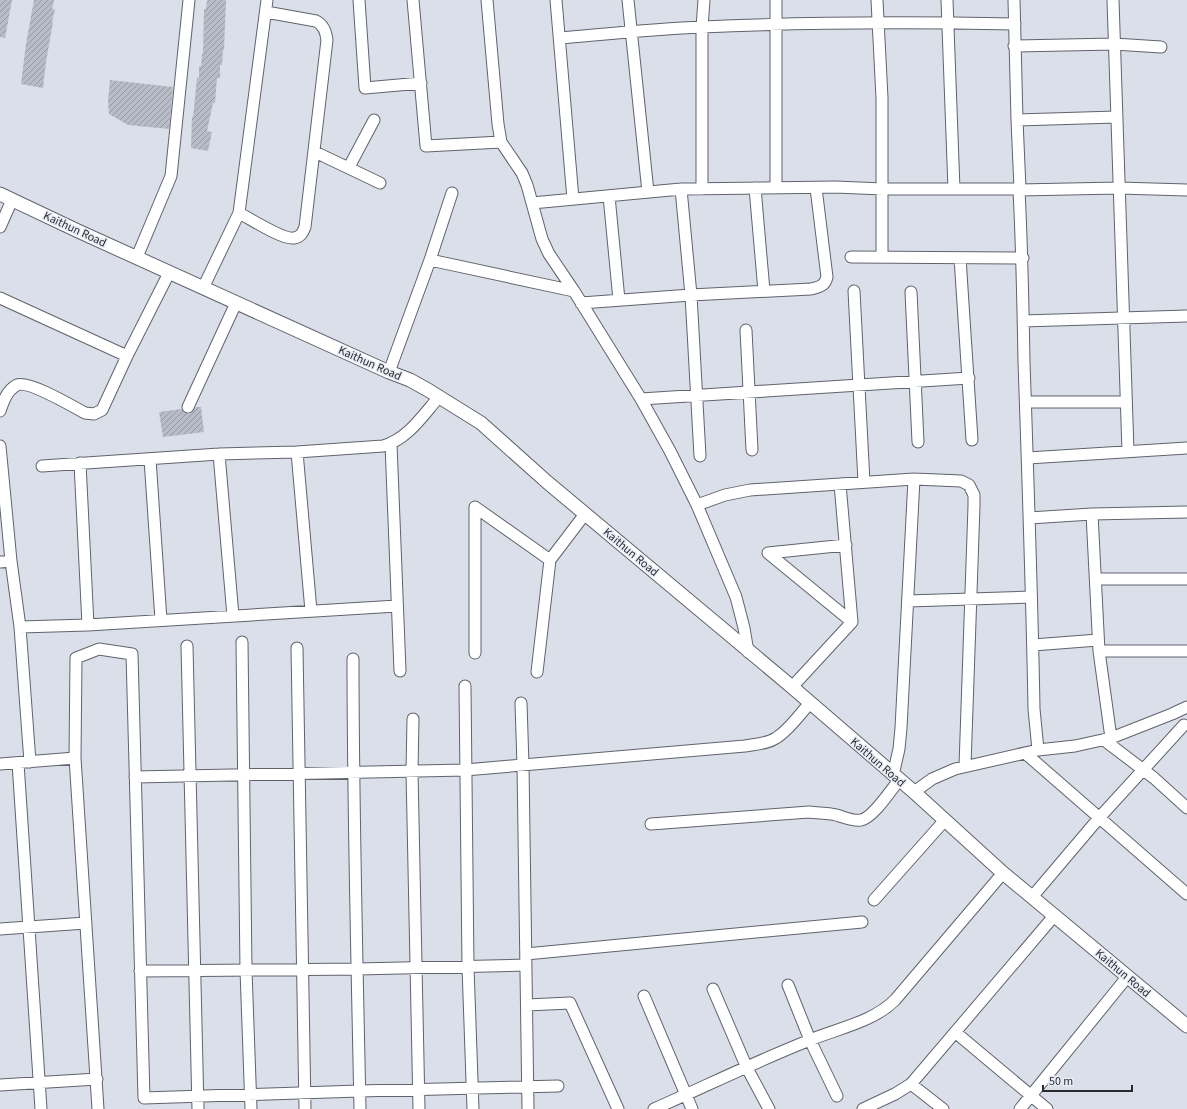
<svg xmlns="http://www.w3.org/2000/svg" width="1187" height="1109" font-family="'Source Sans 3',sans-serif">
	<defs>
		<pattern id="building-hatch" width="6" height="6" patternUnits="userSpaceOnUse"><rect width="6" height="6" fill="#b8bcc6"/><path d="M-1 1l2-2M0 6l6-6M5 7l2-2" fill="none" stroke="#9699a1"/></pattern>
	</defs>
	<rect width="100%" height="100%" fill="#dbdfe9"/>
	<path fill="url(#building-hatch)" d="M0,0H12L5,38L0,37Z
		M34,0H54L52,9H55L52,22H53L46,62L43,88L21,84L26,44Z
		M207,0H226L224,50H223L222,65H220V78H217L215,103H213L207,131L212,132L208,151L191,148L192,117H193L197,78H199V66H201L202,53L203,54L204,9H206Z
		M110,80L173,87L169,129L128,125L109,114L108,101Z
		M196,407H201L204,432L163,437L159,412L182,409L185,413L189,414L192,412Z"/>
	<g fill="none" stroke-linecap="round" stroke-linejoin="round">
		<g stroke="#5f636c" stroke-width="13">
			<path id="minor" d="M359,0L365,88L421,83
				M413,0L426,146L501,142
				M487,0L498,124L501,142L522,173L527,185L542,239L549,254L574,291L641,399L670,451L697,505L736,597L744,628L748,652
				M556,0L573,199
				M628,0L648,192
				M776,0V188
				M877,0L882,98V257
				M947,0L954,189
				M1014,0L1017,120L1020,189L1019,190C1022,248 1023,305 1024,362C1028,478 1032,594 1034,709L1038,750
				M1113,0L1128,451
				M560,38C607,34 655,29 702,27C807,22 911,22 1015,24
				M1014,46L1114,44L1161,47
				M1017,120L1116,117
				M315,152L380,183
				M349,167L374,120
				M755,188L764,291
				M681,189L691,295L700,456
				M702,189V27L704,0
				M1019,190L1119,188L1187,190
				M609,196L619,300
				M532,203L681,189L835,187L883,189H1020
				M239,213C251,219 283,240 294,238C301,237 303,232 305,227L327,40C326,32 324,25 316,21L266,12
				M0,227L12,200
				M137,257L171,176L189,0
				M851,257L1023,258
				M960,258L972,440
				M430,260L452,193
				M203,288L239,213L267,0
				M854,291L864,482
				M911,292L918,442
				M0,298L127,356
				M581,303L691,295L811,289C819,287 825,286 827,277L816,188
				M1023,321L1187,316
				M746,330L752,450
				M389,372L430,260L574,291
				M641,399L969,378
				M1026,402H1126
				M188,407L236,303
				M0,411C3,402 7,390 17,385C28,380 72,406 85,413L94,414L102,410L127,356L169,273
				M391,444L400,671
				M0,446L11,561L20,627L30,762
				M297,452L311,611
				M219,454L233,616
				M1028,458L1187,448
				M150,459L161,620
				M80,463L88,625
				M42,466L219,454L297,452L383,446C408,439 423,415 439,397
				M697,505L725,495L750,490L914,479L961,481L969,485L974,495V506L965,766
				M1092,514L1099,651
				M1029,518L1092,514L1187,512
				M846,545L768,553L852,622
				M0,562L11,561
				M1096,579H1187
				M908,601L1031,597
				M20,627L88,625L397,606
				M242,642L246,970L251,1109
				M1033,645L1098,640
				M187,646L198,1109
				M297,648L305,1109
				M475,653V507L550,560
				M353,659C353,809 357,959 360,1109
				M537,672L550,560L585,514
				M465,686L468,967L473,1109
				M792,687L852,622L840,484
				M521,703L523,765L528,1109
				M413,719L412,771L419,1109
				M1111,738L1099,651H1187
				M1104,740L1154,778L1187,808
				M1025,753L1187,894
				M75,758L76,658L99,649L132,654L144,1098L359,1091L558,1086
				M18,763L41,1109
				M0,764L75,758L98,1109
				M893,775L899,749L901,728L914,479
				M135,777L465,770L745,746C756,744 767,744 776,738C789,730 799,715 810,703
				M914,792L932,779L955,769L1038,750L1075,746L1111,738L1172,714L1187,707
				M651,824L809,812C816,813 824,813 831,814C841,815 851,822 861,820C873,818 891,790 899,780
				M1032,897L1099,818L1184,725
				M874,900L945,820
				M0,929L86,923
				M526,954L862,922
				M140,971L358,969L526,965
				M788,985L810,1040L837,1096
				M713,989L747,1068L769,1109
				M644,996L692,1109
				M527,1005L570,1003L618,1109
				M955,1032L1047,1109
				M911,1084L943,1109
				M0,1085L97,1079
				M654,1109C706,1086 757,1061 810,1040C839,1028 873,1022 895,1000L1003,873
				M863,1109L895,1094L911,1084L1054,916
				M1020,1109L1128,976"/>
		</g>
		<g stroke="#5f636c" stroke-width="15">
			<path id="tertiary" d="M0,194L78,231L389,372L410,380L428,390L481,423L547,482L792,687L914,792L1003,873L1187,1026"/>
		</g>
		<use href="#minor" stroke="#fff" stroke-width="11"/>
		<use href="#tertiary" stroke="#fff" stroke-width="13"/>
	</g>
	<g text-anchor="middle" stroke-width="3" stroke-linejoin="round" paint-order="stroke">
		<g font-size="12" fill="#292a2e" stroke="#e8ecf6">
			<text transform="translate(75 229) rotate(25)" y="4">Kaithun Road</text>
			<text transform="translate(370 363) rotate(24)" y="4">Kaithun Road</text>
			<text transform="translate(631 552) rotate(40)" y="4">Kaithun Road</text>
			<text transform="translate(878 762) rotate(41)" y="4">Kaithun Road</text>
			<text transform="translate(1123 973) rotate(40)" y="4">Kaithun Road</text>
		</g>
	</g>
	<path d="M1043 1085v6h89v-6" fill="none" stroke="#292a2e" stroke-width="2"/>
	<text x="1049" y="1085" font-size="12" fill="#292a2e" stroke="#e8ecf6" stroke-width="3" paint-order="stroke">50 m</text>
</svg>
